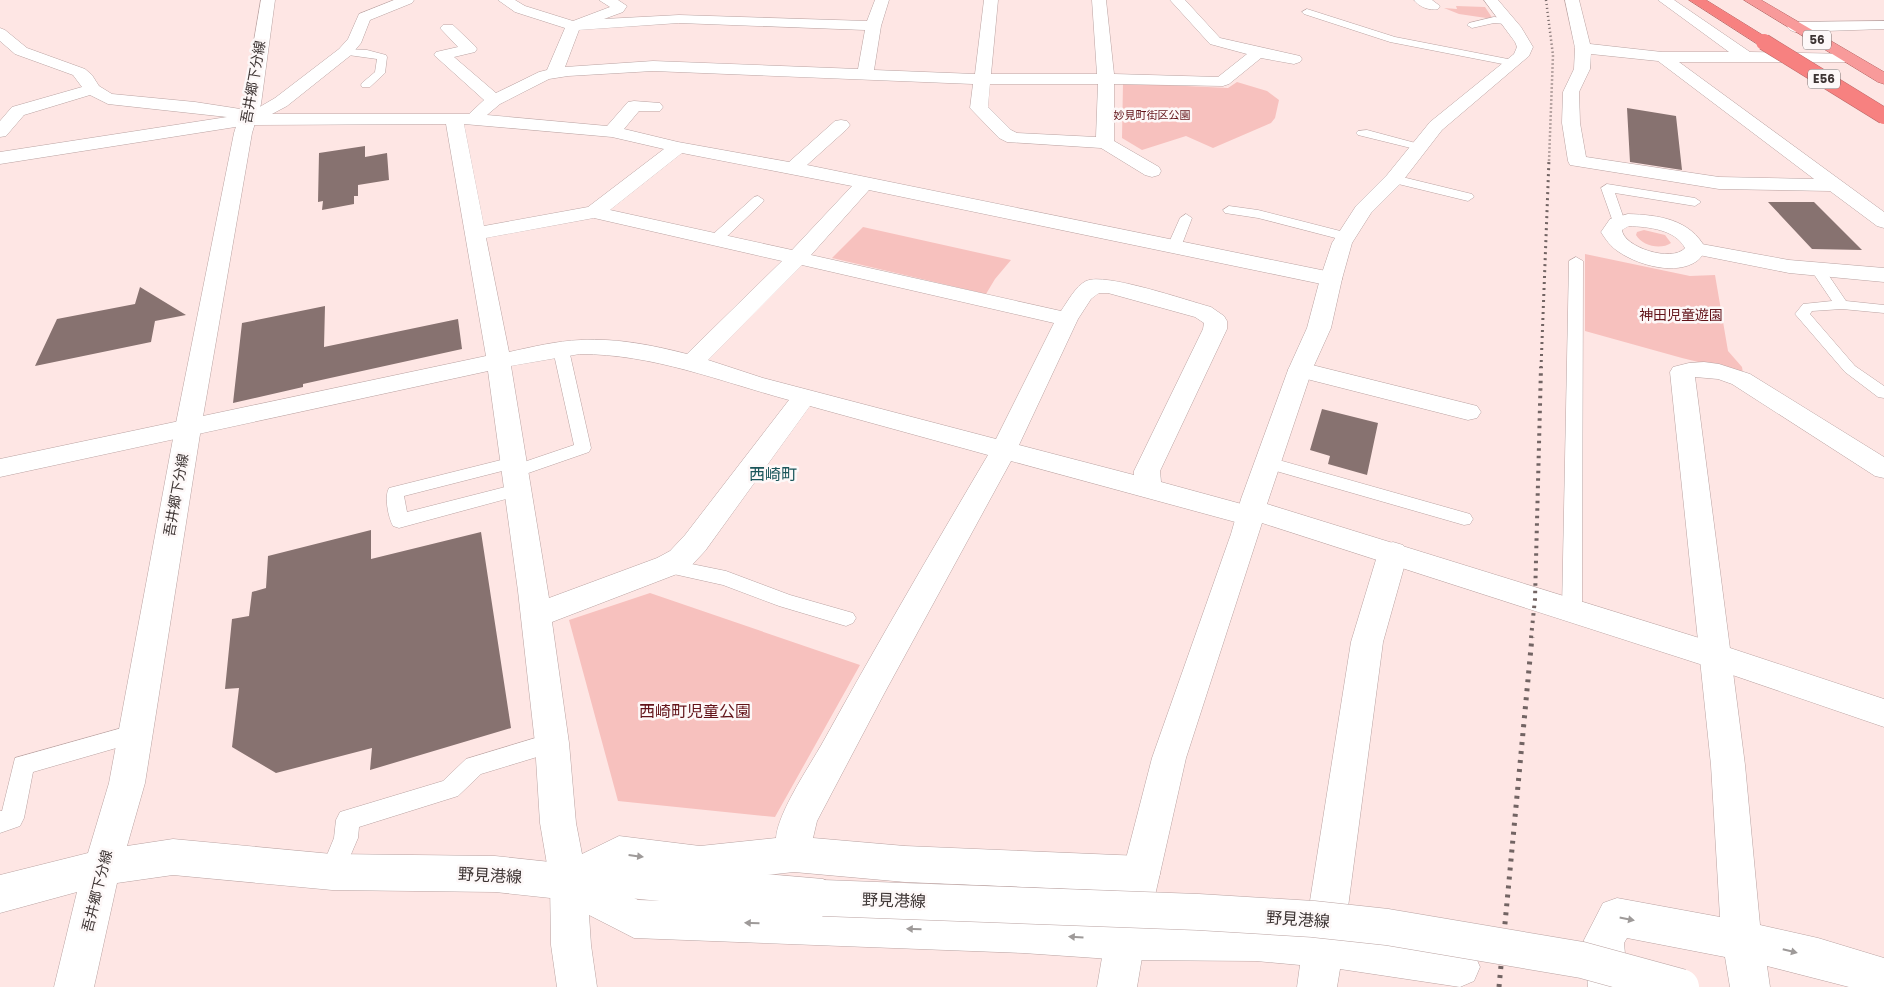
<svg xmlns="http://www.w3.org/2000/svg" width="1884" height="987" font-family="Poppins,'Noto Sans JP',sans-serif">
	<rect width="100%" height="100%" fill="#fee6e4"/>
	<path fill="#f7c1be" d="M1456,6L1485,7L1493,19L1459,14L1444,8L1457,9Z
		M1237,82L1267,91L1279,100L1275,118L1271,123L1213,148L1186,136L1142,150L1122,138L1123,83L1228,88Z
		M863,227L1011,260L995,279L986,294L832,258Z
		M1644,230L1665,235L1671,243C1661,250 1642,246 1636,235L1637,232Z
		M1585,254L1690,276L1715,275L1728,351L1742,367L1743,373L1682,358L1585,331Z
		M650,593L860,665L775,817L618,801L569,620Z"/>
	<path fill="#877270" d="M1627,108L1676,116L1682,170L1630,162Z
		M365,146V157L387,153L389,180L358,185V196H354V204L322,210L323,201L318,202L319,153Z
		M1768,202H1814L1862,250L1812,249Z
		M140,287L186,315L155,321L151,342L35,366L57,319L135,304Z
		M325,306L324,347L458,319L462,349L303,384V387L233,403L242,323Z
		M1322,409L1378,423L1367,475L1328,464L1330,456L1310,450Z
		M371,530V559L481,532L511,728L370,770L372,748L276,773L232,747L239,688L225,689L232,619L249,616L252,592L266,588L268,556Z"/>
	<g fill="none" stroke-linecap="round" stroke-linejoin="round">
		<g stroke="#baa3a2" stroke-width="1">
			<path id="service" d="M1307,9L1395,37L1513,60L1518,63L1513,66L1390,42L1304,14L1302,12Z
				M1494,17L1506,18L1511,21L1506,24L1494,23L1472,28L1467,25L1469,23Z
				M345,49L367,50L386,55L387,57L385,73L370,87H362L361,85L362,83L375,72L377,59L341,54V50Z
				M1367,130L1423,145L1425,147L1419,150L1358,135L1356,133L1358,131Z
				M1394,175L1472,194L1474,197L1468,201L1390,182L1388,179L1390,176Z
				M1607,184L1695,198L1701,202L1695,206L1615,193L1625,222L1619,226L1613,222L1601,188Z
				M758,196L764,200L762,203L721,242H711L709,239L711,236L754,197Z
				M1229,206L1258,210L1352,234L1354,237L1347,241L1258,218L1225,213L1223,210Z
				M1186,214L1192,218L1181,247L1179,250H1169L1167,247L1180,218Z
				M1576,257L1583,261L1582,610L1579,615L1572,618L1565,615L1562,610L1569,261Z
				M1818,266L1823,267L1846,301L1884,305V313L1842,309L1812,311L1810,314L1855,366L1884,386V398L1878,397L1845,372L1795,314L1803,304L1832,301L1811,270Z
				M561,345L566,347L569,350L591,448L589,452L514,478L508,476L506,470L404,496L407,512L517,484L523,486L526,490L523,494L517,496L399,528L393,526C388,517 384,496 389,488L513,457L519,459L521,463L574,445L553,350L556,347Z
				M1268,457L1470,514L1473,519L1470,524L1464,525L1262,467L1260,463L1262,459Z
				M667,559L726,571L790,595L853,613L856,618L853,623L846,626L779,606L723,585L660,571L658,566L660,561Z
				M136,724L144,726L147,733L144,740L33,772L24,818L20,826L0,833V811H2L15,758Z
				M552,733L560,736L563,743L560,750L481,774L458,796L359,827L358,838L340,880L332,884L324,880L320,872L334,838L336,820L340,812L443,781L466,759Z"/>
		</g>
		<g stroke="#baa3a2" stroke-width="1">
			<path id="minor" d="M394,0H414L412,3L370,20L361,43L351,55L287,106L272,114H469L484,100L434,55L436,52L458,47L440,28L443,25H453L475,46L477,49L475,52L454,57L496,93L539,72L547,70L565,28L515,12L498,0H515L525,6L573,21L610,7L599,0H618L627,6L623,12L604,19L679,15L867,21L875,0H889L881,26L874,70L975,74L984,0H998L991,74H1097L1092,0H1106L1114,74L1218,77L1247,54L1210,44L1170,0H1185L1220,38L1300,56L1302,59L1300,62L1294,64L1261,58L1229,84L1223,86L1114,84V141L1159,167L1161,171L1159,175L1152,177L1145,175L1101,148L1007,142L999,138L970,108L973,84L653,71L568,76L549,79L500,104L487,115L607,126L628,102L634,101L660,103L663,107L660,111H639L624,129L678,142L789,162L835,121L841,120L847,121L850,125L847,129L807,165L1331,272L1339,274L1342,279L1339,284L1331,286L869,190L811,255L1061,311C1068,301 1075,287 1086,281C1105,272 1188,301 1211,307L1224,316L1227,321V329L1160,471L1161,482L1260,509L1264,516L1260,523L1250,526L1011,461L885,692L817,821L813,838L905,846L1141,856L1154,861L1160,874L1154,887L1141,892L905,882L794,872L700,882L622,872L605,882L638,900L1023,913L1125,920L1256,921L1306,926L1351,642L1378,553L1383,545L1393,542L1403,545L1408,553L1383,642L1345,930L1460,947L1474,953L1480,967L1474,981L1460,987L1340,969L1337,987H1297L1300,965L1256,961L1125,960L1023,953L634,938L589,915L591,945L597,987H557L551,945L550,882L540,823L535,743L518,591L488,371L0,477V459L486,356L446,124L248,125L0,164V152L227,117L108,104L90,95L24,115L6,136L0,137V121L12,107L82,87L73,75L15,54L0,41V28L5,30L27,48L85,69L92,75L99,86L112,94L195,102L234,108L240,109L243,113L241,116L246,115L275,98L339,49L348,39L359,14ZM679,23L865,30L858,69L653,61L565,67L579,30ZM990,84H1098L1096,137L1017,133L1011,130L988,107ZM464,124L612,137L664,149L588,207L484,226ZM682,153L852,186L792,250L610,210ZM594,218L782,261L687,354C652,345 617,338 581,340C556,341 532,347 509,352L486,238ZM802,265L1054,323L996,439L763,378L708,360ZM1099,293H1108L1195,317L1204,323L1203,329L1134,471V475L1019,445L1078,319L1091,299ZM580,354C653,354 719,381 789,400L685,535L670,551L657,558L549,598L511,366ZM810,406L988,455C932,550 876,646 823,742C809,767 778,812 776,838L700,846L619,836L582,854L576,823L569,743L552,622L677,574L690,567L705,551Z
				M1414,0H1432L1440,6L1438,9C1430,11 1419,7 1414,0Z
				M1565,0H1579L1590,44L1662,52H1729L1658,0H1674L1750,52L1851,54L1853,57L1851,60L1845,62H1679L1884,212V228L1877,226L1830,191L1719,189L1570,165L1568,161L1562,123L1563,92L1574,69L1575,48ZM1591,54L1658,61L1814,179L1719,177L1586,157L1580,123L1579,92L1590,69Z
				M1884,21V29L1795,32L1790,30L1787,27L1790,24L1795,22Z
				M1628,214C1659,215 1690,219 1706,249C1704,253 1701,258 1697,261C1676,276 1638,265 1619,252C1611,247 1606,240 1601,232L1610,219ZM1629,226C1648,227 1675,229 1685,248C1672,263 1623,247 1622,230Z
				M1300,362L1477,406L1481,412L1477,418L1468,420L1291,375L1288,370L1291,365Z
				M1704,362L1719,364L1750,374L1884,457V478L1875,476L1732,384L1718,379L1695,377L1745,765L1760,925L1818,938L1884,958V987H1849L1767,966L1770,987H1730L1725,957L1627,938L1624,943L1628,987H1588L1584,940L1603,903L1617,898L1720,917L1711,765L1670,372L1673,367L1689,363Z"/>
		</g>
		<g stroke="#baa3a2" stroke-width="1">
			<path id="tertiary" d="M1696,243L1789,260L1884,268V282L1789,273L1689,253L1686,249L1689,245Z
				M1331,272L1339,274L1342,279L1331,328L1312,370L1267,504L1709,641L1884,699V727L1709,667L1262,523L1186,758L1145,940L1137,987H1097L1105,940L1152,758L1231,534L1241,499L1288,370L1307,328L1320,279L1323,274Z"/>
		</g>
		<g stroke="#baa3a2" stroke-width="1">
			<path id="secondary" d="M261,0H275L261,104L252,133L201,428L145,783L127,846L173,839L332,854L495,856L569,864L629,862L823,879L837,885L842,898L837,911L823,917L629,898L569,900L495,892L332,890L173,875L117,883L94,987H54L77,892L0,913V875L88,853L109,783L175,428L234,133L243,104Z
				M1484,0H1498L1521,27L1533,47L1529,56L1442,130L1401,183L1371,213L1352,243L1342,279L1339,284L1331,286L1323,284L1320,279L1332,243L1356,206L1387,175L1430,122L1514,54L1517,47L1515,42Z"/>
		</g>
		<g stroke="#b66665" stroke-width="1">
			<path id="trunk" d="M1744,0H1761L1884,72V84L1878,82Z"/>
		</g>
		<g stroke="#b66665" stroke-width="1">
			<path id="motorway" d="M1689,0H1706L1769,39L1772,42L1769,45H1759Z"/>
		</g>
		<use href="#service" fill="#fff" fill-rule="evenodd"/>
		<use href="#minor" fill="#fff" fill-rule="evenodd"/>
		<use href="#tertiary" fill="#fff" fill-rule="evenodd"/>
		<use href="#secondary" fill="#fff" fill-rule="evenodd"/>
		<use href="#trunk" fill="#f89a9a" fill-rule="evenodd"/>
		<use href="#motorway" fill="#f78180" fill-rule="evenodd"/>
		<path stroke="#726463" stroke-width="2.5" stroke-dasharray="1 3" stroke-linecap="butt" d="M1546,0L1553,55L1549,161"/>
		<path stroke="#726463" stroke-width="3" stroke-dasharray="2 4" stroke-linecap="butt" d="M1541,368L1549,159"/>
		<path stroke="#726463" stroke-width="4" stroke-dasharray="2.5 5" stroke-linecap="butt" d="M1531,638L1535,599L1541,367"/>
		<path stroke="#726463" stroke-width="5" stroke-dasharray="3 6" stroke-linecap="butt" d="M1499,987L1532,637"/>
		<g stroke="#baa3a2" stroke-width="37" stroke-linecap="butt">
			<path id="secondary-bridge" d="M823,898L1198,912L1313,919L1387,927L1582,960L1681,987"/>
		</g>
		<g stroke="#b66665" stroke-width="17" stroke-linecap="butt">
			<path id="motorway-bridge" d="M1764,42L1884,116"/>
		</g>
		<use href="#secondary-bridge" stroke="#fff" stroke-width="36"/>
		<use href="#motorway-bridge" stroke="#f78180" stroke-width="16"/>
	</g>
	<defs><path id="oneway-solid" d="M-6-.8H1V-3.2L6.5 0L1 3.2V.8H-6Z" transform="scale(1.25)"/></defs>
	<g fill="#9e9a99">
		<use href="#oneway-solid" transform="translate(636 856) rotate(7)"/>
		<use href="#oneway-solid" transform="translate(1627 919) rotate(11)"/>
		<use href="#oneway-solid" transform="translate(752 923) rotate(-178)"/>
		<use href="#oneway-solid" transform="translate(914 929) rotate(-178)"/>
		<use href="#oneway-solid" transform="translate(1076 937) rotate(-176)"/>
		<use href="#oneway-solid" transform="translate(1790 951) rotate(14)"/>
	</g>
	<g text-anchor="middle" stroke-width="5" stroke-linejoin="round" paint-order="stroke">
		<g font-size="11" fill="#621319" stroke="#fdf8f8">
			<text x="1152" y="119">妙見町街区公園</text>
		</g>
		<g fill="#fdf8f8" stroke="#776f6e" stroke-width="1">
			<rect x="1803" y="30.5" width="28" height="19" rx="4"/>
			<rect x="1808" y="69.5" width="32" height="19" rx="4"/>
		</g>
		<g font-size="12" font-weight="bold" fill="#3d3433">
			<text x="1817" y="44">56</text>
			<text x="1824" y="83">E56</text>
		</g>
		<g font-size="14" fill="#3d3433" stroke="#fdf8f8">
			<text transform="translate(253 82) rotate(-80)" y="5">吾井郷下分線</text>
			<text transform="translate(176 495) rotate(-80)" y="5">吾井郷下分線</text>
			<text transform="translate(97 891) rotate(-76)" y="5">吾井郷下分線</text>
		</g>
		<g font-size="14" fill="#621319" stroke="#fdf8f8">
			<text x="1681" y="320">神田児童遊園</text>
		</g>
		<g font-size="16" fill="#1a555a" stroke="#fdf8f8">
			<text x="773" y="480">西崎町</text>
		</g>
		<g font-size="16" fill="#621319" stroke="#fdf8f8">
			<text x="695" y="717">西崎町児童公園</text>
		</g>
		<g font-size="16" fill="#3d3433" stroke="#fdf8f8">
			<text transform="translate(490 875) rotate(3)" y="6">野見港線</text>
			<text transform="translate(894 900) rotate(2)" y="6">野見港線</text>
			<text transform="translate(1298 919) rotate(4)" y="6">野見港線</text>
		</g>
	</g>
</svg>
